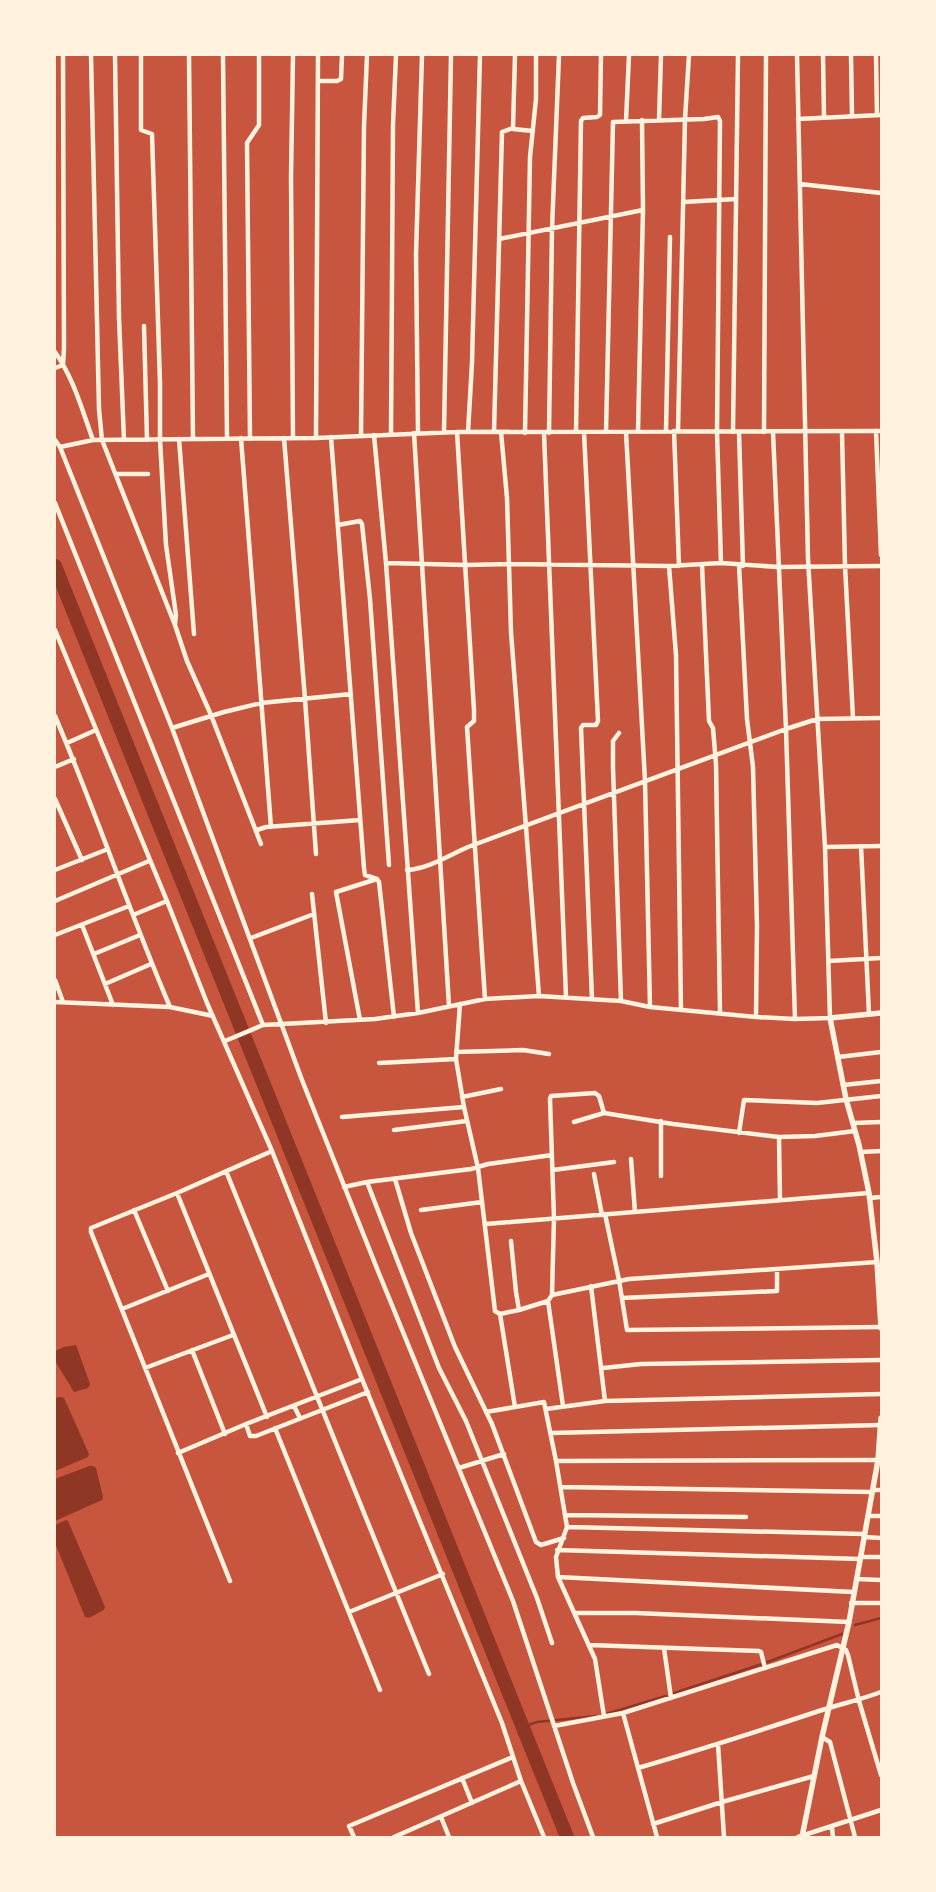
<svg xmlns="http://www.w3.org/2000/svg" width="936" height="1892" font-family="'IBM Plex Sans',sans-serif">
	<rect width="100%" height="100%" fill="#c8553d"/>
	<path fill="#8f3625" d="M76,1345L90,1384L88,1388L74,1392L55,1361V1351L64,1347Z
		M61,1397L64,1398L89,1454L88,1457L55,1471V1398Z
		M89,1466H93L96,1468L103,1497L102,1500L55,1521V1479Z
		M66,1520L68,1521L105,1607L104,1610L89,1618L85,1617L55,1543V1525Z"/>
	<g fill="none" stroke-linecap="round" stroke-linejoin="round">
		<path stroke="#8f3625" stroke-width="2.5" d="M855,1625L881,1618
			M674,1693L765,1663L842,1634
			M606,1714L666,1696
			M522,1727L537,1722L596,1716"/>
		<path stroke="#8f3625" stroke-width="14" d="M55,566L567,1837"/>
		<path stroke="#fff3e0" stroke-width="4.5" d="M91,55L99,409L102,440L175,625L187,661L211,715L261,844
			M115,55L119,318L124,440
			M141,55V130L152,134L160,383V440L166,545L176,615L175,624
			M189,55L193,439
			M223,55L227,438
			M293,55L291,177L293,438
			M823,55L824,116
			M851,55L852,115
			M876,55L877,115
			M318,81H337L341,79L342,55
			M798,119L881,115
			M659,120L661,55
			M626,121L629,55
			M513,129L533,131
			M800,184L881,193
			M684,202L736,199
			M499,239L643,210
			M144,326L147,440
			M55,352C74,379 82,410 93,440
			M55,368L63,365L64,348L63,55
			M638,431L643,210L642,120
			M666,431L670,237
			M674,431L679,566
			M678,431L685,119L689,55
			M876,431L881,555
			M444,432L451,55
			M457,432L474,710V721L467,727L485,999
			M468,432L472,363L480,55
			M494,432L502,132L513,128L515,55
			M501,432L507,498L511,632L539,996
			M576,432L581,121L583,118L597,117L600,115L601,55
			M584,432L598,721L596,725H583L581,728L592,999
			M606,432L613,122L704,119L718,117L720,121L717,432L721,563
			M626,432L645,781L650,1007
			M733,432L738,55
			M739,432L743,566
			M764,432L766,55
			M773,432L786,729L795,1019
			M842,432L845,566L853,718
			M414,433L449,1006
			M418,433L416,254L422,55
			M525,433L530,157L536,99V55
			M544,433L566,997
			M549,433L552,229L559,55
			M391,434L393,125L396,55
			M374,435L386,563L418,1013
			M361,436L364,126L367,55
			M331,437L364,868L365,875L377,879L379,882L394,1017
			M241,438L271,827
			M250,438L247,143L259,125V55
			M284,438L305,699L316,854
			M316,438L318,55
			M179,439L194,634
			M55,440L60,447L172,728L302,1080L378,1271L513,1601L573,1783L593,1837
			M60,447L93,440L316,438L457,432L881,431
			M116,474H148
			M55,503L263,1025
			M338,525L360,521L362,524L370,599L389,865
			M386,563L466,565L509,564L669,566L721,563L778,567L881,566
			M702,565L709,721L713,728L716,764L720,1012
			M739,565L747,719L753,767L757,926L756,1017
			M669,566L676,655L681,1010
			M55,630L167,901L207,1003L272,1151L362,1379L502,1723L521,1781L544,1837
			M55,716C96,812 129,911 170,1007
			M172,728L224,712L261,703L351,694
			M619,733L613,741V768L621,1001
			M67,743L96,730
			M55,767L74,759
			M55,799L82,860
			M257,830L266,827L360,820
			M861,846L869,1014
			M825,847L881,846
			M55,870L108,849
			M407,870C430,868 447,856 468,847L786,729L817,719L881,718
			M312,894L326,1023
			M55,901L149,861
			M133,915L167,901
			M82,925L113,1005
			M55,935L129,906
			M251,938L314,914
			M94,954L140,935
			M829,961L881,958
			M55,980L63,1002
			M105,984L151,964
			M55,1002L170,1007L213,1016
			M460,1004L456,1059L464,1107L478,1168L495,1311L500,1314L515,1407
			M360,1020L336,892L377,879
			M225,1041L263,1025L375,1019L418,1013L485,999L539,996L621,1001L650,1007L756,1017L795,1019L830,1018L825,847L808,559L797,55
			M456,1052L523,1050L549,1054
			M838,1057L881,1052
			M379,1063L456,1059
			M843,1085L881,1081
			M462,1097L501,1089
			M342,1117L464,1107
			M661,1121V1176
			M574,1122L604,1113
			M853,1123L881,1122
			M394,1130L467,1121
			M739,1133L744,1100L817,1103L881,1096
			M779,1137L780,1200
			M861,1152L881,1151
			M631,1159L635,1212
			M553,1170L614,1162
			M226,1171L429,1674
			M594,1174L602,1215
			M395,1179L411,1233L455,1347L492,1424L536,1542L541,1545L564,1538
			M367,1182L439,1368L466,1421L537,1598L552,1643
			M344,1187L367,1182L471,1169L488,1164L552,1155
			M177,1193L267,1417
			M869,1198L881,1197
			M134,1210L168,1291
			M421,1210L482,1202
			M605,1214L619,1280L627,1330L881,1327
			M486,1224L869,1193
			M511,1241L516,1292L519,1310L548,1301
			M591,1286L605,1401
			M552,1295L629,1279L877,1262
			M622,1298L777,1291V1269
			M122,1309L209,1274
			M500,1314L519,1310
			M192,1350L225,1434
			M145,1368L233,1335
			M603,1368L641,1364L881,1360
			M294,1406L300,1418
			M563,1406L548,1301L552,1295L554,1218L550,1099L551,1096L595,1093L599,1096L604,1113L673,1124L779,1137L815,1136L855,1131
			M546,1409L605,1401L881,1394
			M486,1412L544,1402L556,1461L567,1527L556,1557L558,1577L595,1659L604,1716
			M246,1424L250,1436H256L368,1392
			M275,1428L380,1690
			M551,1433L881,1425
			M178,1453L246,1424L362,1379
			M556,1461L878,1460
			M459,1468L504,1454
			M561,1487L872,1492
			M872,1490H881
			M565,1515L746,1517
			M868,1516H881
			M567,1527L864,1534
			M864,1537L881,1538
			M557,1550L860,1559
			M860,1557H881
			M558,1577L853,1592
			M856,1579L881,1580
			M230,1581L91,1232V1228L177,1193L272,1151
			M851,1603H881
			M349,1612L443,1574
			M575,1613H636L849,1622
			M589,1645L759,1651L761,1652L765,1668
			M664,1648L671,1698
			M623,1713L657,1837
			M554,1726L623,1713L837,1645L846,1650L848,1655L859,1701L881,1775
			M822,1737L830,1742L855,1837
			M718,1744L724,1837
			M638,1768C699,1750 759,1731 819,1711C840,1704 860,1700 881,1692
			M462,1778L472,1803
			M441,1817L449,1837
			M653,1824L722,1802L814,1776
			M832,1828L833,1837
			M354,1837L349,1826L513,1757
			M394,1837L521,1781
			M798,1837L881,1810"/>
		<path stroke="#fff3e0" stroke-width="5.5" d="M881,1013L830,1018L846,1099L859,1145L869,1193L877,1262L881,1328
			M802,1837L822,1737L849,1622L878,1460L881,1418"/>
	</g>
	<rect width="936" height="1892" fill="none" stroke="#fff3e0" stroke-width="112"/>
</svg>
